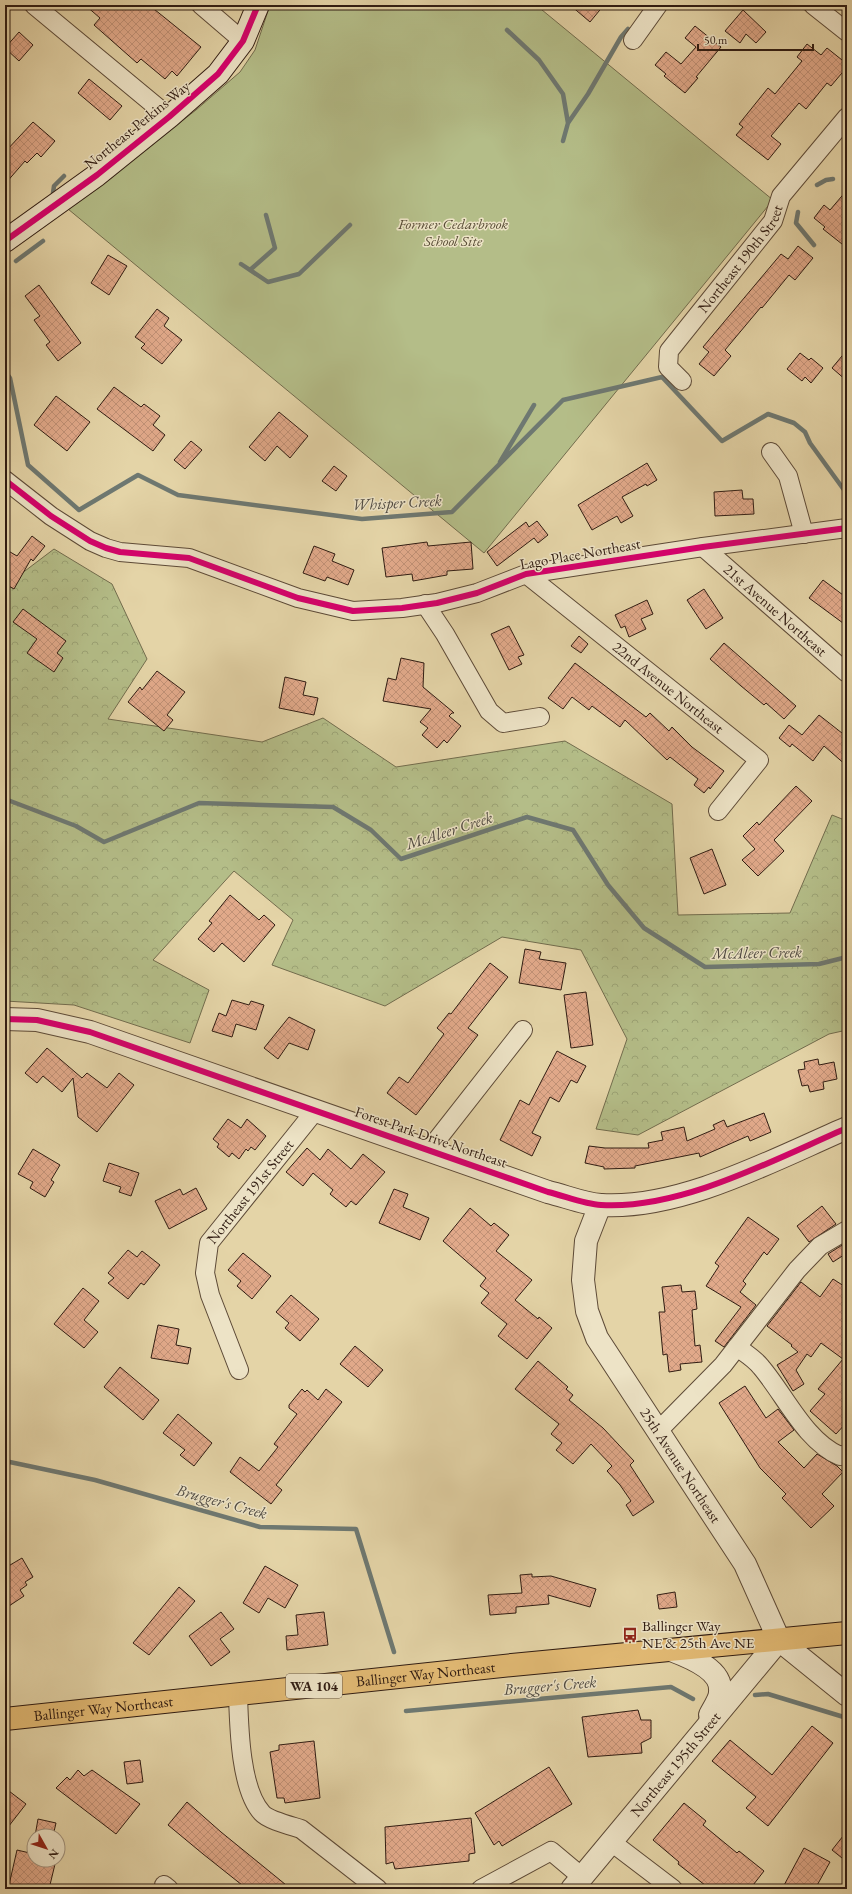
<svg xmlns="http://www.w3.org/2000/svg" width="852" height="1894" font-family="'EB Garamond',serif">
	<defs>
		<pattern id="forest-crowns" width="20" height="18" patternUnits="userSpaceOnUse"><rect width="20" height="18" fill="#b4bd88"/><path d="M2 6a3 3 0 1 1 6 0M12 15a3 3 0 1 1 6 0" fill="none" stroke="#9ba274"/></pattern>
		<pattern id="building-cross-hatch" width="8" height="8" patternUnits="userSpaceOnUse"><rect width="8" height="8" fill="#e1a98a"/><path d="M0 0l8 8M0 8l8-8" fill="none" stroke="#c19176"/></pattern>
	</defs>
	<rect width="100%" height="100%" fill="#e4d4a7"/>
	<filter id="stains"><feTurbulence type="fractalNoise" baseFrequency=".005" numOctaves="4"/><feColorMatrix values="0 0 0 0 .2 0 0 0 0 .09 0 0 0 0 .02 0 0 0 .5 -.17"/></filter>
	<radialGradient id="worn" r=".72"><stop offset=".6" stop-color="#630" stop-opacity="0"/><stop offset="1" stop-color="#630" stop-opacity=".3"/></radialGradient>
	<path fill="url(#forest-crowns)" stroke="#726c4d" d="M54,549L112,584L147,659L108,719L262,742L323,718L396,767L565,741L672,804L678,915L790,913L832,815L847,821V1030L829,1034L638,1135L596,1129L627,1039L581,950L502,937L385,1006L272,965L293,920L234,871L153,960L209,990L190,1043L74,1005L5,1001V586Z"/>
	<path fill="#b4bd88" stroke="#726c4d" d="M270,5H536L773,200L484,553L68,209L196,110L240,72L255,50Z"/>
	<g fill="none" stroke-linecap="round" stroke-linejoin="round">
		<path stroke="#6e7871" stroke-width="4.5" d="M507,30L539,60L563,94L568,123
			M563,141L568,123L588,94L621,37L628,29
			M846,161H847
			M817,185L826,180L833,179
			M53,193L54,186L64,176
			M798,212L796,223L814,245
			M16,261L43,241
			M241,264L268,282L299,274L350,225
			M250,270L275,248L266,215
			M5,371L10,378L28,465L79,510L138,475L178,495L362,519L452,512L563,400L662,377L722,441L768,414L794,423L805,432L810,443L847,494
			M500,462L534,405
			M5,799L76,826L104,842L199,803L333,807L371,830L401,859L527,817L573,830L608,885L644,928L705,967L819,964L847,957
			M5,1461L95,1480L260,1527L356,1529L394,1652
			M755,1695L768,1694L847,1718
			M406,1711L671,1687L693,1699"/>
	</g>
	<path fill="url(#building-cross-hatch)" stroke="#301c12" d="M85,5H149L201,47L177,76L172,71L165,79L141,59L137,63L94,25L100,18Z
		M570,5H604L590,22Z
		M743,10L766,32L756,43L746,34L740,43L725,31Z
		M695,26L721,47L696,77L698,78L685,93L664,76L666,74L655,65L666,52L681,64L696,47L685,38Z
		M19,32L33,45L19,61L5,48Z
		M807,44L821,55L827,48L847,64V67L831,86L827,83L806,109L799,103L771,136L781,144L768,160L736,135L743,127L739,124L768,88L775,94L802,61L797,57Z
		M89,79L122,106L110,120L78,93Z
		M33,122L55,141L41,157L37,153L27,163L25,161L5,184V152Z
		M847,190V248L823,229L825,227L814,218L824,205L830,210Z
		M798,246L813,258L795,280L789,275L762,308L761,307L725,350L731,356L714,376L699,364L709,352L703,347L781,254L788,259Z
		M108,255L127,266L109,295L91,283Z
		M39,285L81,343L58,361L46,345L50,342L34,320L40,316L25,296Z
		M157,309L169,318L164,326L182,340L162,364L141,348L145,344L135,337Z
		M847,350V381L832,368Z
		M800,353L809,360L811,358L823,368L811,383L805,377L802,381L787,369Z
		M114,387L141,407L144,404L160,416L153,425L165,435L153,451L97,409Z
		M56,396L90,422L67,451L34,425Z
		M279,412L308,436L290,458L277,446L265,461L249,447Z
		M191,441L202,450L185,469L174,460Z
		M647,463L657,480L647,486L646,484L622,497L633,516L621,523L617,516L592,530L578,505Z
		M334,466L347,476L336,491L322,481Z
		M742,490L743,499H753L754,514L715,516L714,492Z
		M537,521L548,535L538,543L534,538L497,566L487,552L526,522L529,527Z
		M32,536L45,546L33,561L31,559L14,589L5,584V549L17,556Z
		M427,542L428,546L471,542L473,569L447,571V575L413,581L412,574L386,577L382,548Z
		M314,546L335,554L332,561L354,570L348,585L327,577L325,581L303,573Z
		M823,580L847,598V626L809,598Z
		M704,589L723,618L706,629L687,600Z
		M647,600L653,614L641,619L646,629L629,637L625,626L621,628L615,615Z
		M23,609L66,641L57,653L63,658L54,672L27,653L37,639L13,622Z
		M509,626L524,655L518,657L522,664L509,670L491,634Z
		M579,636L588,644L581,653L571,646Z
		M724,643L796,706L784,719L766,703L764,705L741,686L710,659Z
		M401,658L424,663L423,687L453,712L454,713H452L449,716L461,726L447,743L444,740L437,748L422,735L428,728L420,722L431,709L383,701L388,678L396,680Z
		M575,663L646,717L650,713L669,731L672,727L692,747L724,771L710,789L709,787L704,793L694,785L698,779L670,757L667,760L625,720L620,727L592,706L589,710L572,697L563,709L548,698Z
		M157,671L185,692L167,715L173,720L164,731L128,702L140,687L142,690Z
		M285,677L306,682L303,695L318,698L314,715L279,708Z
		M819,715L847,737V766L824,746L813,761L792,744L790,747L779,738L789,725L802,735Z
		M796,786L812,801L774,840L784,851L758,876L742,860L755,849L743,836L757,822L759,825Z
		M712,849L726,885L704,894L690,858Z
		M230,895L259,920L264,915L275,925L244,962L222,943L214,952L198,939L212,923L209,921Z
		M525,949L541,952L539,959L566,963L561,990L519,983Z
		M490,963L508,977L468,1028L478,1035L416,1115L387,1093L399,1077L408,1083L444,1034L437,1028L449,1013L451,1014Z
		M586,992L593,1045L571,1048L564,995Z
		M232,1000L249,1005L251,1001L264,1005L256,1030L236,1024L232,1037L212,1031L219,1013L226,1016Z
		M289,1017L315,1030L308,1050L289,1043L278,1059L264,1048Z
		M47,1048L82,1078L87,1073L107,1088L119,1073L134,1085L97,1132L78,1117L73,1078L62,1092L43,1076L37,1083L25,1073Z
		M557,1051L586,1066L577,1083L571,1080L559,1102L550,1097L532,1133L541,1137L532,1156L500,1140L520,1100L529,1105Z
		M818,1059L819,1065L834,1062L837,1079L823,1082L824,1089L810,1092L808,1085L802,1086L798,1070L805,1069L804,1062Z
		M764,1113L771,1132L750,1141L748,1136L700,1157L699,1153L635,1166V1168L604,1169V1167L585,1163L589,1146L605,1148H649L648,1143L663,1140L661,1132L684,1127L687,1141L715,1129L713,1125L724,1120L727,1127Z
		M228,1119L241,1128L247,1119L266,1136L255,1150L251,1147L248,1151L246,1149L239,1159L232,1153L229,1157L217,1147L219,1144L213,1139Z
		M307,1148L320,1160L328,1149L351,1169L363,1154L385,1172L356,1205L351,1201L346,1207L330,1194L333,1190L313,1173L303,1186L286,1172Z
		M33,1149L60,1165L51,1180L54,1182L45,1197L30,1188L33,1182L18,1174Z
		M109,1163L139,1173L131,1196L119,1192L121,1187L103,1181Z
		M196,1188L207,1209L169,1229L155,1201L180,1189L183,1195Z
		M394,1189L408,1194L403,1207L429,1218L420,1240L379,1223Z
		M822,1206L836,1224L809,1242L797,1226Z
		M470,1208L491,1226L494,1223L509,1235L496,1251L532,1280L515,1300L538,1319L539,1317L552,1328L527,1359L498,1336L507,1324L481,1303L489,1293L480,1286L486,1278L443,1241Z
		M748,1217L779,1239L767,1255L764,1252L743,1281L746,1284L740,1292L756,1305L724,1347L715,1341L741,1307L706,1286L719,1266L715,1263Z
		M847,1242V1253L833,1262L828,1254Z
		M128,1250L137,1257L142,1251L160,1265L144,1285L141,1283L128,1299L108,1283L114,1278L108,1273Z
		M243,1253L271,1276L252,1299L237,1286L241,1281L228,1270Z
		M833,1279L847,1288V1422L836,1434L810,1411L825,1394L818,1389L843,1359L821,1343L811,1357L807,1354L796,1370L804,1384L793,1391L777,1365L798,1352L791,1346L792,1345L767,1326L801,1282L820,1297Z
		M681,1285L682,1292L695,1291L697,1309L692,1310L695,1346L700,1345L702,1362L680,1364L681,1370L669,1372L667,1354L663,1355L659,1312H665L662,1287Z
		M83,1288L99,1301L84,1320L98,1332L84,1348L54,1324Z
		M291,1295L319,1319L300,1341L285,1328L289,1323L276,1312Z
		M158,1325L179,1329L176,1345L191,1348L188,1364L151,1358Z
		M355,1346L383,1370L368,1387L340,1364Z
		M538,1361L568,1387L566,1389L573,1395L569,1400L603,1428L634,1461L630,1465L654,1502L633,1516L626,1505L631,1501L620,1485L607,1471L612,1466L591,1444L573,1464L556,1450L562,1443L551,1434L559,1424L515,1389Z
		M120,1367L159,1400L143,1420L104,1387Z
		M745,1386L766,1418L778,1409L794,1430L778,1442L804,1468L817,1454L837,1466L843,1472L822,1494L834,1506L811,1528L782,1498L786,1494L760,1468L719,1403Z
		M302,1389L305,1392L307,1390L318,1400L326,1389L342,1402L276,1485L282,1490L271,1504L230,1472L240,1457L259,1471L278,1447L274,1444L297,1414L289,1408V1405Z
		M178,1414L212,1443L194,1466L180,1455L185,1450L163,1433Z
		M22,1558L33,1577L25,1582L27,1585L20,1590L24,1596L9,1606L5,1599V1568Z
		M265,1566L298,1585L285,1608L268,1598L259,1613L243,1603Z
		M532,1574V1577L551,1576L596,1589L590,1607L548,1595L549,1604L516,1607V1613L490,1615L488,1595L522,1593L520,1575Z
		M179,1587L195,1601L149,1655L133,1643Z
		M675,1592L677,1607L659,1609L657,1595Z
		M221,1612L234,1629L220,1639L230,1652L211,1666L189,1636Z
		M324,1612L328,1645L287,1650L286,1636L298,1635L296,1615Z
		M638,1710L641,1720H651V1738L641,1743L642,1753L588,1757L582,1717Z
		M812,1726L833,1743L768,1826L746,1808L756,1797L712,1761L730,1740L772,1775Z
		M314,1741L320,1798L285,1803L284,1798H277L270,1752L279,1750V1745Z
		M140,1760L143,1782L127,1784L124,1762Z
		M549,1767L572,1804L502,1846L499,1841L494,1845L475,1813Z
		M78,1770L84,1776L92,1770L140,1804L116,1834L56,1788L67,1777L70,1780Z
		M5,1788L26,1804L5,1831Z
		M187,1802L221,1832L291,1889H247L203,1854L168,1825Z
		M684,1803L706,1821L703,1825L737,1853L739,1851L764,1871L750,1889H710L678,1864L679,1862L653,1840Z
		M471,1818L475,1853L469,1854V1861L395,1869L393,1862L386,1864L385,1827Z
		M38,1819L56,1823L53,1836H35Z
		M847,1831V1862L832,1850Z
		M804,1848L830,1862L815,1889H782Z
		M17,1850L34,1854V1860H56L49,1889H29L9,1885Z"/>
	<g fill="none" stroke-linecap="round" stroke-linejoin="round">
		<g stroke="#5d4a37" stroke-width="20">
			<g id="minor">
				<path d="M34,5L169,117"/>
				<path d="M201,5L243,41"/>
				<path d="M813,5L847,32"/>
				<path d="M633,40L658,5"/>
				<path id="s1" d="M682,381L668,367L669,351L773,221L781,196L847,117"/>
				<path d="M771,452L788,476L804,534"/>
				<path d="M5,480L51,516L90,541L106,548L120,552L189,558L298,598L353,611L402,608L437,603L477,593L526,574L703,547L847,528"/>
				<path id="s2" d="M703,547L847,673"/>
				<path id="s3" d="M526,574L759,760L718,811"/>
				<path d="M425,604L445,634L489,711L503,723L540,717"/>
				<path d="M429,1150L523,1030"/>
				<path d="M737,1347C745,1353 755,1359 761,1367C785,1395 805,1441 840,1456L847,1454"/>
				<path id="s4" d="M239,1370L210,1295L205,1273L209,1243L315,1111"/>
				<path d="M658,1431L723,1365L797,1270L820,1246L847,1230"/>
				<path d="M238,1694C239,1726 240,1789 262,1813C268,1820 292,1826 301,1829L378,1889"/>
				<path d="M610,1841L673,1889"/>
				<path d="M164,1885L169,1889"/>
				<path d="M481,1889L551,1851L582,1877"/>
			</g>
		</g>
		<g stroke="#5d4a37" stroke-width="24">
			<g id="tertiary">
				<path d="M5,1019L37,1020L90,1032L548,1192C565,1196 584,1204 601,1205C681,1210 775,1159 847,1128"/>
				<path id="s5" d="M600,1205L586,1241L583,1280L587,1311L597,1338L745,1564L779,1640L847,1695"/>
				<path d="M671,1650C687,1656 723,1669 720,1692C720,1699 713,1709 710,1715"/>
				<path id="s6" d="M572,1889L779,1640"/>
			</g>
		</g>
		<g stroke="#301c12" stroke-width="24">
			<path id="secondary" d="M5,241L97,175L169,117L218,74L243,41L258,5"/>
		</g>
		<g stroke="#301c12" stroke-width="24">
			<g id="primary">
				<path id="s7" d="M5,1719L512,1665L847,1633"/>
			</g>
		</g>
		<use href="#minor" stroke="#ede3c6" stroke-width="18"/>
		<use href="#tertiary" stroke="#ede3c6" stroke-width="22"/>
		<use href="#secondary" stroke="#ede3c6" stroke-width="22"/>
		<use href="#primary" stroke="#e2ba74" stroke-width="22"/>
		<g stroke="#ede3c6" stroke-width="8">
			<path id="cycleway" d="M5,241L97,175L169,117L218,74L243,41L258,5
				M5,480L51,516L90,541L106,548L120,552L189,558L298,598L353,611L402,608L437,603L477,593L526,574L703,547L847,528
				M5,1019L37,1020L90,1032L548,1192C565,1196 584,1204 601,1205C681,1210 775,1159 847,1128"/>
		</g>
		<use href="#cycleway" stroke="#d6006c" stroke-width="6"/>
	</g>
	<defs>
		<g id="bus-bare" transform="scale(1.2)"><path d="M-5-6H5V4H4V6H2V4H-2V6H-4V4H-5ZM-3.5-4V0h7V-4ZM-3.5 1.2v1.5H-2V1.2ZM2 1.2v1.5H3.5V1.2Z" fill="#8f2418" stroke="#ede3c6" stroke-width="2.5" paint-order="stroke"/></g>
	</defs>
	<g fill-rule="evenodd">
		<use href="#bus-bare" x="630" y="1635"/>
	</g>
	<g text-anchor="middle" stroke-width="3" stroke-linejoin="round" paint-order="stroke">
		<rect fill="#ede3c6" stroke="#695848" stroke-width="1" x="286" y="1674" width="56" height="24" rx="3"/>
		<g font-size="14" font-weight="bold" fill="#301c12">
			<text x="314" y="1691">WA 104</text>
		</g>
		<g font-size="15" fill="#301c12" stroke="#ede3c6">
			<text transform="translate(137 125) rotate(-39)" y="5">Northeast Perkins Way</text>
			<text dy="5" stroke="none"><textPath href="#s1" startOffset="153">Northeast 190th Street</textPath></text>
			<text transform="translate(580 554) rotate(-10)" y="5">Lago Place Northeast</text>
			<text dy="5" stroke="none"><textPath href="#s2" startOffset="96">21st Avenue Northeast</textPath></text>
			<text dy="5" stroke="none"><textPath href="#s3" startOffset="182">22nd Avenue Northeast</textPath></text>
			<text transform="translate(431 1137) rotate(19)" y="5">Forest Park Drive Northeast</text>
			<text dy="5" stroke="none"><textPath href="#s4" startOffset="199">Northeast 191st Street</textPath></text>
			<text dy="5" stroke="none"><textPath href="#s5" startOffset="290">25th Avenue Northeast</textPath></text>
			<text dy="5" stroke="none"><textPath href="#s7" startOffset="423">Ballinger Way Northeast</textPath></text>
			<text dy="5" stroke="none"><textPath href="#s7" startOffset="99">Ballinger Way Northeast</textPath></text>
			<text dy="5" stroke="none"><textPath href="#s6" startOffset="162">Northeast 195th Street</textPath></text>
		</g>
		<g font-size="15" font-style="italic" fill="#584c35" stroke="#ede3c6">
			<text x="453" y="229">Former Cedarbrook<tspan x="453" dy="17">School Site</tspan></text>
		</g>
		<g font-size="15" fill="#301c12" stroke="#ede3c6" text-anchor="start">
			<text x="642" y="1631">Ballinger Way<tspan x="642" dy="17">NE &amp; 25th Ave NE</tspan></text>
		</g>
		<g font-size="16" font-style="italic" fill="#4f4a42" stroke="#ede3c6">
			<text transform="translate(397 502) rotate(-3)" y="6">Whisper Creek</text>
			<text transform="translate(449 830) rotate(-18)" y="6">McAleer Creek</text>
			<text transform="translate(757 952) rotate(-1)" y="6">McAleer Creek</text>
			<text transform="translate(222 1501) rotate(15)" y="6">Brugger's Creek</text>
			<text transform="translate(550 1685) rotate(-5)" y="6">Brugger's Creek</text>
		</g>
	</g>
	<rect width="852" height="1894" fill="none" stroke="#e4d4a7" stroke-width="20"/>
	<rect x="6" y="6" width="840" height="1882" fill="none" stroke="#301c12" stroke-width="2"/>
	<rect x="10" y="10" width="832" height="1874" fill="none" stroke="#301c12"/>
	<g transform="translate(46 1848) rotate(129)"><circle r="19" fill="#ede3c6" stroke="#a1937e"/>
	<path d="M0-3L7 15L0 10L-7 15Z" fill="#8f2418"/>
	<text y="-6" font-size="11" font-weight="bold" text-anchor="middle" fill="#301c12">N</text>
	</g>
	<path d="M698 44v6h115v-6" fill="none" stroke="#301c12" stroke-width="2"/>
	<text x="704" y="44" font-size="12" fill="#301c12" stroke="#ede3c6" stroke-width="3" paint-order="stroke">50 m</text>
	<rect width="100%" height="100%" filter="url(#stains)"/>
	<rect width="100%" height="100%" fill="url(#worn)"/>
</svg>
